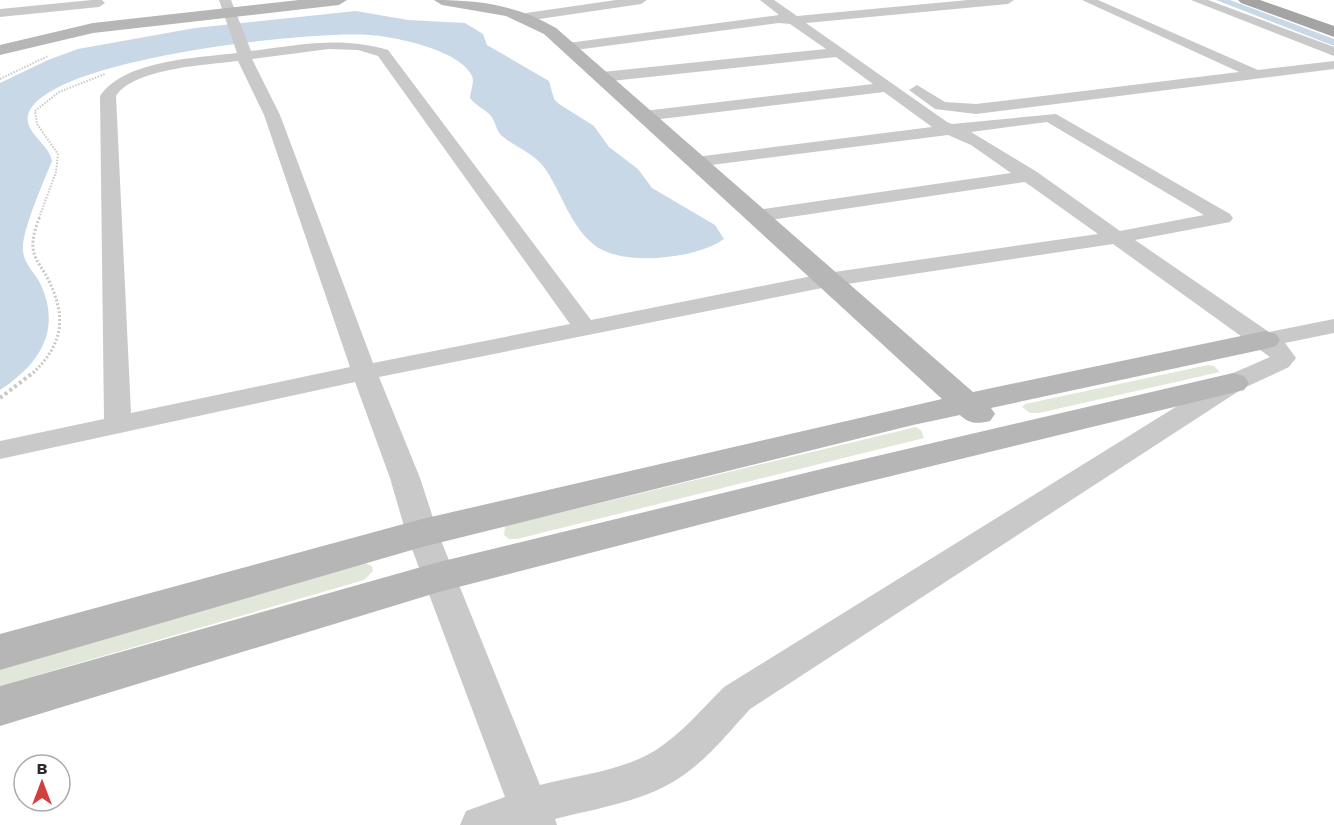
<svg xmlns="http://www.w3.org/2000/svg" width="1334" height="825" font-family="'Work Sans',sans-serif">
	<rect width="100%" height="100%" fill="#fff"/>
	<path fill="#e1e8da" d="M1208,365L1214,366L1220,372L1039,413H1030L1022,407L1025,404Z
		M916,427L921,430L924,438L517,539H509L504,535L505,526Z
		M365,563L372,566L373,571L364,580L0,686V663Z"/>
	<path fill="#c8d8e7" d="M356,11L408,20L465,23L483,34L487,45L549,81L554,99L559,104L594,126L609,147L638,169L652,188L715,225L724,239C697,259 618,268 592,243C568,222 561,190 543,166C533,153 515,147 502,136C496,131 496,122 491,116C485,109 476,106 470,98C470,91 475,83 472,76C460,50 396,37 370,35C316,30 43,58 28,115C24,133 49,144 52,161C44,181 22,230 23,249C23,264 35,272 41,285C62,332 38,365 0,390V83L48,60L78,49L195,28Z"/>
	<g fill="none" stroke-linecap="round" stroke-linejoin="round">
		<path fill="#c8d8e7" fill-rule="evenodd" d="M1216,0H1230L1334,39V46Z"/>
		<path stroke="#c9c9c9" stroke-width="2" stroke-dasharray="1.5 1.5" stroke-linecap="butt" d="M0,79L48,56
			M39,218L56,172L58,154L37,124L35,111L59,92L105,74"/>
		<path stroke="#c9c9c9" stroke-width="3" stroke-dasharray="2 2" stroke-linecap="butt" d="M33,373C64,343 67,316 47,277C42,268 34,259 33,248C32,238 36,226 40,216"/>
		<path stroke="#c9c9c9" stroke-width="4" stroke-dasharray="3 3" stroke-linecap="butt" d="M0,398L34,372"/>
		<path fill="#c9c9c9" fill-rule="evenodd" d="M92,0H102L105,3L99,7L0,17V9Z
			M219,0H231L251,51C300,45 340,36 388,50L591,320L827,273L1098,234L1025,182L757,222L750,220L747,216L750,212L757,210L1011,173L971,145L948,135L696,167L687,162L696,157L932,127L884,92L644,121L636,116L644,111L873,84L836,57L602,82L594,77L602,72L826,49L790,24L779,23L568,51L561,47L568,43L779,15L760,0H774L797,16L968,0H1014L1008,4L806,23L947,122L952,124L1056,114L1230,214L1233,218L1230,222L1135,240L1269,332L1334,319V333L1285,343L1296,358L1289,367L1242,389L750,709C729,732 710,756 685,774C649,801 597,808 555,819L557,825H460L466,811L505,797L406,533L390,478L355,382L0,459V441L104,419L100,96C125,60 196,58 237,53ZM329,49L358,50L378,56L570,324L373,363L280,115L252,59ZM238,61L264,115L350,367L131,413L116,96C134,68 207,65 238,61ZM1047,122L1204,215L1120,231L1037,172L971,132ZM1113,244L1270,357L1224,377L724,687C702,709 682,733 656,750C623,771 577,775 540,785L438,533L420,478L379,377L827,287Z
			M616,0H647L641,4L526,21L520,17L526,13Z
			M1082,0H1098L1258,70L1334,61V69L976,114L935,109L909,90L917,85L945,102L976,104L1239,72Z
			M1191,0H1208L1334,47V56Z"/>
		<path fill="#b6b6b6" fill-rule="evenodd" d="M299,0H347L339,5L93,33L0,55V45L93,23Z
			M434,0C479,0 517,5 556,28L973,392L1265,331L1276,334L1280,340L1276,346L1265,349L991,408L995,414L990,421C977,424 969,424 960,415L913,425L422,547L0,670V634L422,519L942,399L544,34L506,16L442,5Z
			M1233,373L1244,376L1249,383L1244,390L834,490L439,592L0,726V686L439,562L834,466Z"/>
		<path fill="#a4a4a4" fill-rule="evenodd" d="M1238,0H1260L1334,26V37L1241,3Z"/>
	</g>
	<g transform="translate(42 783)"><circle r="28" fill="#ffffff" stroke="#ababab" stroke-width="1.5"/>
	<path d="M0-4.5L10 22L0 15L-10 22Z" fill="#d33e3e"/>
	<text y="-9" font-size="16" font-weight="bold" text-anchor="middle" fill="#2c2c2c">B</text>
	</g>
</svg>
